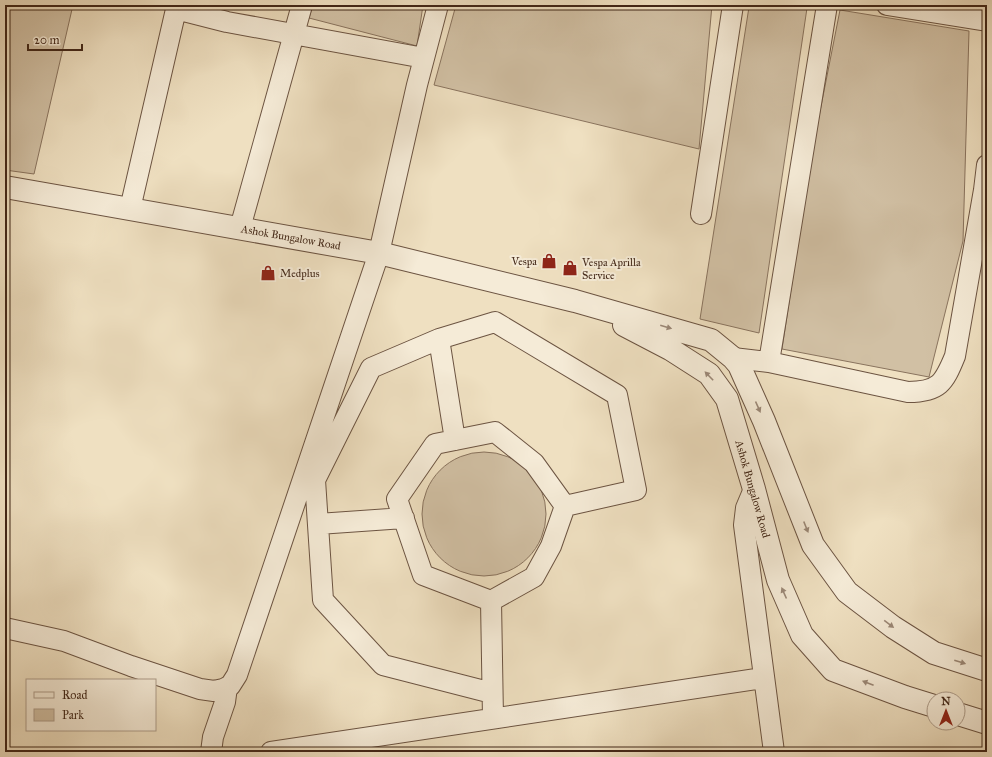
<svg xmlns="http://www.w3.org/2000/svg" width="992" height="757" font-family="'IM FELL Great Primer',serif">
	<rect width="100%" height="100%" fill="#efe0c1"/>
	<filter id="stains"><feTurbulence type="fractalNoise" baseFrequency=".005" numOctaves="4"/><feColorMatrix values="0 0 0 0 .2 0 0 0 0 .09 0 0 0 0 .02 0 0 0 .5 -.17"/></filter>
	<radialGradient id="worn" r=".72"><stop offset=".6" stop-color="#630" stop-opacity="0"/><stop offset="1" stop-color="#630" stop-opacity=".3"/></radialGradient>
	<path fill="#d1c0a4" stroke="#89735e" d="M5,5H73L34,174L5,170Z
		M313,5H423L417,46L309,18Z
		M456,5H712L699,149L434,85Z
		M749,7L807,8L759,333L700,319Z
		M840,10L969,31L963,241L929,377L782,349L811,157Z
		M422 514a62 62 0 1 1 124 0a62 62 0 1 1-124 0Z"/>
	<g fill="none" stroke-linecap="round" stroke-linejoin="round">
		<g stroke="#6c5442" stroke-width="22">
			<path id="minor" d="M887,5L987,21
				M176,9L227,22L424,58
				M130,209L177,5
				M701,214L733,5
				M240,228L302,5
				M439,339L455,440
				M733,358L769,362L908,392C939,392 944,383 955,356L984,190L987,165
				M769,362L827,5
				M754,489L746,508L744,525L774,752
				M318,524L404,518
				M491,601L534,577L551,546L565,506L534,463L495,432L435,444L397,499L423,575L491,601L493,718
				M5,628L64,641L131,666L200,689L214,691L223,689L230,686L237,675L379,253L417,85L438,5
				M492,693L383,665L323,600L315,480L371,368L439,339L495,322L617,395L636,490L565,506
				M211,752L213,737L225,702L227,687
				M271,752L763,678"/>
		</g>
		<g stroke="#6c5442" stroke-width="24">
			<path id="tertiary" d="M5,187L379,253L575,301L711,340L733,358L739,365L764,421L813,545L847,592L893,627L934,653L987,670
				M624,325L670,349L709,374L727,399L754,489L778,580L802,635L833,670L905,697L934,706
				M958,714L987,723"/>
		</g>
		<use href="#minor" stroke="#f5ebd7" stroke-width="20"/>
		<use href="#tertiary" stroke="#f5ebd7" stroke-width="22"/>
		<path stroke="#412617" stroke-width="3" stroke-dasharray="7 7" stroke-linecap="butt" d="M985,752L987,746"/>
	</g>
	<defs><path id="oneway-solid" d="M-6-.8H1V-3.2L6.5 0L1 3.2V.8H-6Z"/></defs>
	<g fill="#9b8877">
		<use href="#oneway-solid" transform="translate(666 327) rotate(16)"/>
		<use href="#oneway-solid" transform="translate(709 376) rotate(-134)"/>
		<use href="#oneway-solid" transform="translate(758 407) rotate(66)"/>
		<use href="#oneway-solid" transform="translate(806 527) rotate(68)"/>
		<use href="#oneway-solid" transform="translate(784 593) rotate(-114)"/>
		<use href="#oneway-solid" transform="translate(889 624) rotate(37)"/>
		<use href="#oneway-solid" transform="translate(960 662) rotate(17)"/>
		<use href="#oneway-solid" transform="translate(868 683) rotate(-159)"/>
	</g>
	<defs>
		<g id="shop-bare" transform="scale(1.2)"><path d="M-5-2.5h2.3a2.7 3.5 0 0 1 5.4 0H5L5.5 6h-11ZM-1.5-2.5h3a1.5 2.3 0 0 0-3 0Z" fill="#8f2418" stroke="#f5ebd7" stroke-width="2.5" paint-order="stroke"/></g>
	</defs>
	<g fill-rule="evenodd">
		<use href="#shop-bare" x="549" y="261"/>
		<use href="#shop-bare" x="570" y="268"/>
		<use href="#shop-bare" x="268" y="273"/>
	</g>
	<g text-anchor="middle" stroke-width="4" stroke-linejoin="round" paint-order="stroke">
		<g font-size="11" fill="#412617" stroke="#f5ebd7">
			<text transform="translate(291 237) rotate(10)" y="4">Ashok Bungalow Road</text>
			<text transform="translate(753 489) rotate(74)" y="4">Ashok Bungalow Road</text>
		</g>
		<g font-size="11" fill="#412617" stroke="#f5ebd7" text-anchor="start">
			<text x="537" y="265" text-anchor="end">Vespa</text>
			<text x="582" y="266">Vespa Aprilla<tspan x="582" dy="13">Service</tspan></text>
			<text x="280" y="277">Medplus</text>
		</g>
	</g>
	<rect width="992" height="757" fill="none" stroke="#efe0c1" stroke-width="20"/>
	<rect x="6" y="6" width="980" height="745" fill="none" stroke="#412617" stroke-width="2"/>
	<rect x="10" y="10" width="972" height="737" fill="none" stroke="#412617"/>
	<rect x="26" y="679" width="130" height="52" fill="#f5ebd7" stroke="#ad9c8a"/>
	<rect x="34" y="692" width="20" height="6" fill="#f5ebd7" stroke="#ad9c8a"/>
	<text x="62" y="699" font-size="12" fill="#412617">Road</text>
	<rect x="34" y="709" width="20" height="12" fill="#d1c0a4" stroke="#ad9c8a"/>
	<text x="62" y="719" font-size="12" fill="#412617">Park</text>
	<g transform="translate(946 711)"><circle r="19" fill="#f5ebd7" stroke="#ad9c8a"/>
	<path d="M0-3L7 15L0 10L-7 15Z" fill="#8f2418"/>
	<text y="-6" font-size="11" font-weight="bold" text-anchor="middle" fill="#412617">N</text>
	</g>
	<path d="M28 44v6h54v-6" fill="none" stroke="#412617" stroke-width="2"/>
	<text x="34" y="44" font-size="12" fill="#412617" stroke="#f5ebd7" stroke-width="3" paint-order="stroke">20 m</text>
	<rect width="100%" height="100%" filter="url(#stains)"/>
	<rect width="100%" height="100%" fill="url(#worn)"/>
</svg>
